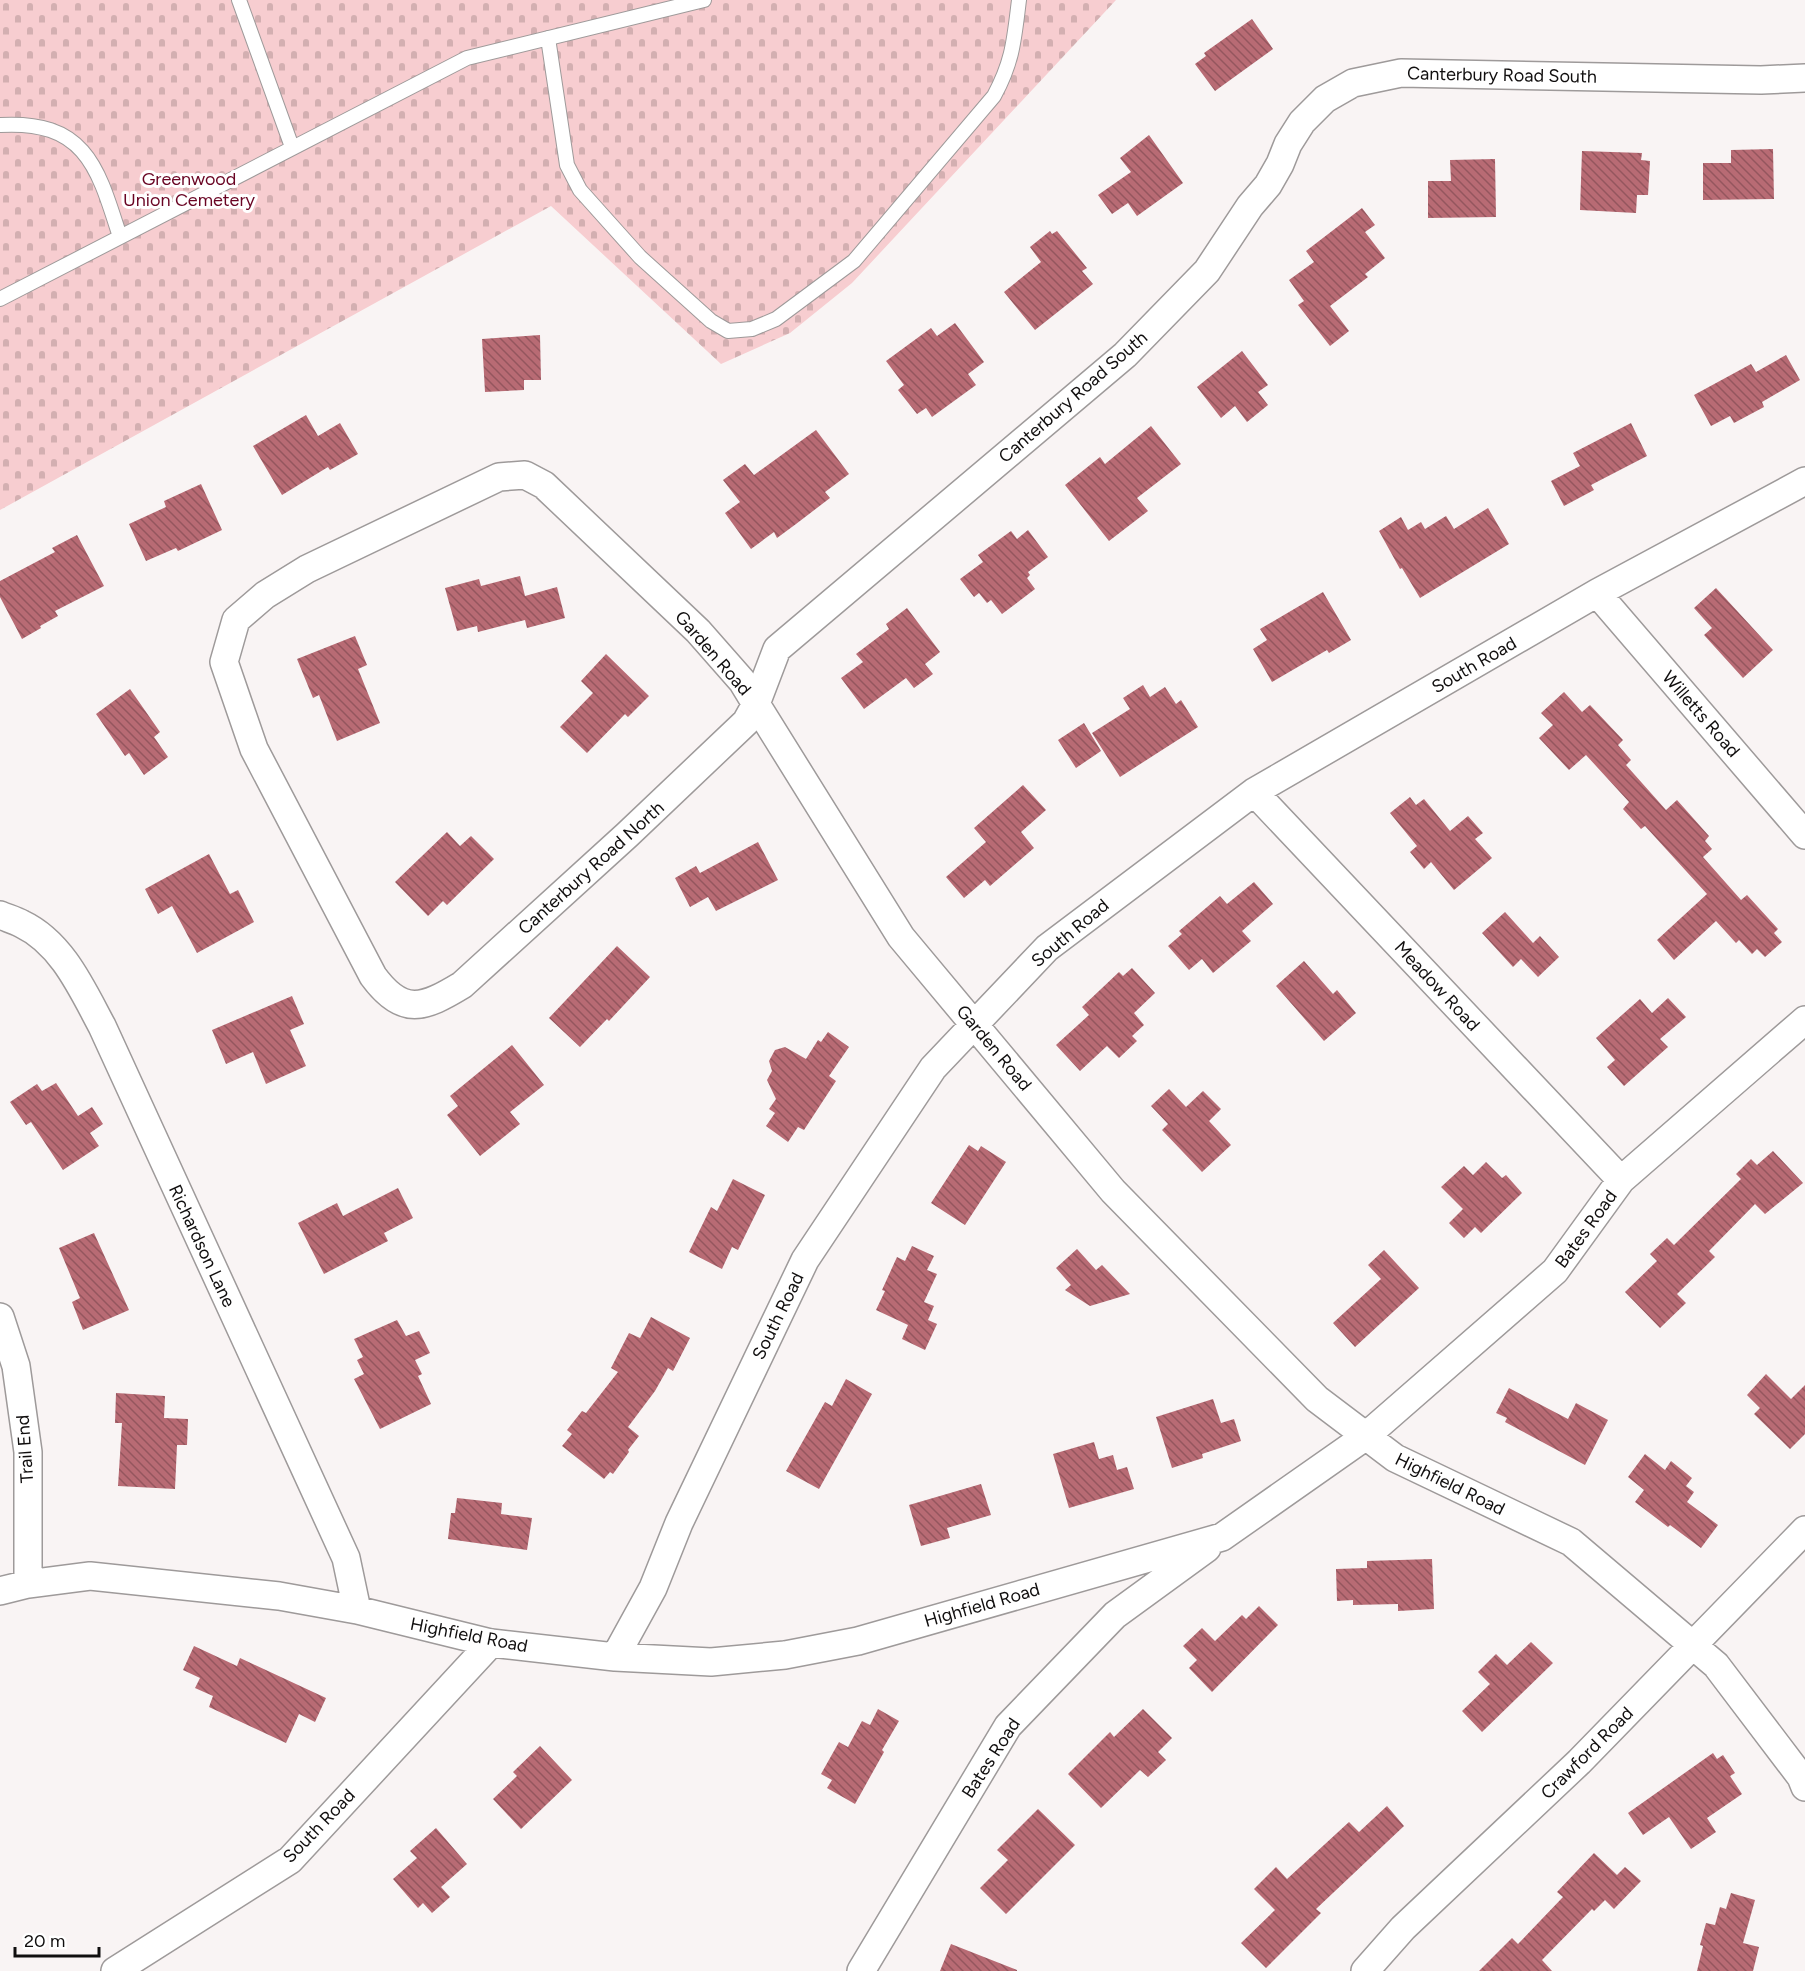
<svg xmlns="http://www.w3.org/2000/svg" width="1805" height="1971" font-family="Figtree,sans-serif">
	<defs>
		<pattern id="cemetery-stones" width="16" height="16" patternUnits="userSpaceOnUse" patternTransform="scale(1.5)"><rect width="16" height="16" fill="#f7cdd0"/><path d="M2 7V4a2 2 0 0 1 4 0v3zM10 15v-3a2 2 0 0 1 4 0v3z" fill="#d3afb1"/></pattern>
		<pattern id="building-back-hatch" width="6" height="6" patternUnits="userSpaceOnUse" patternTransform="scale(1.5)"><rect width="6" height="6" fill="#b86b74"/><path d="M-1 5l2 2M0 0l6 6M5-1l2 2" fill="none" stroke="#94565e"/></pattern>
	</defs>
	<rect width="100%" height="100%" fill="#f9f4f4"/>
	<path fill="url(#cemetery-stones)" d="M0,0H1116L852,283L790,333L721,364L551,206L0,510Z"/>
	<path fill="url(#building-back-hatch)" d="M1252,19L1273,49L1215,91L1195,64L1206,56L1204,53Z
		M1149,135L1183,183L1137,216L1128,203L1112,214L1098,195L1131,172L1120,158Z
		M1773,149L1774,199L1703,200V163H1731V150Z
		M1582,151L1642,153L1641,160L1650,161L1648,195H1637L1636,213L1580,210Z
		M1495,159L1496,217L1428,218V181H1451L1450,160Z
		M1362,208L1375,225L1365,232L1385,258L1365,274L1368,277L1330,306L1349,331L1330,346L1298,305L1304,301L1289,280L1314,262L1306,251Z
		M1050,231L1052,234L1057,231L1087,268L1082,271L1093,284L1035,330L1004,292L1041,262L1030,247Z
		M955,323L984,362L968,374L976,385L932,417L926,408L917,414L898,390L904,385L886,361L931,328L937,336Z
		M540,335L541,380H524V390L485,392L482,339Z
		M1242,351L1268,385L1258,392L1268,405L1247,422L1235,406L1221,418L1197,387Z
		M1786,355L1800,380L1762,402L1764,407L1734,423L1730,416L1711,426L1694,395L1751,364L1756,372Z
		M306,415L318,436L340,423L358,454L330,470L328,467L282,495L253,446Z
		M1631,423L1647,456L1591,485L1594,490L1564,506L1551,481L1580,466L1573,453Z
		M1151,426L1181,464L1137,498L1148,511L1109,541L1065,485L1100,457L1105,464Z
		M816,430L849,474L825,492L830,498L796,524L777,538L774,532L751,549L725,513L740,502L723,480L745,464L754,475Z
		M201,484L222,530L178,551L176,548L146,561L129,524L166,507L164,501Z
		M1488,508L1509,544L1420,598L1402,568L1400,569L1379,531L1401,517L1408,530L1421,522L1425,529L1446,516L1454,529Z
		M1028,530L1048,557L1028,572L1030,575L1027,578L1035,589L1002,614L991,600L987,603L979,593L974,597L960,579L983,562L978,555L1011,531L1017,539Z
		M77,535L104,586L55,611L58,616L40,626L41,628L22,639L0,597V581L55,552L52,548Z
		M520,576L525,596L557,587L565,618L527,628L525,620L478,632L477,626L457,631L445,588L479,579L481,586Z
		M1716,588L1773,650L1743,678L1704,635L1712,628L1694,608Z
		M1323,592L1351,640L1329,653L1327,650L1272,682L1253,649L1267,640L1260,629Z
		M907,608L940,652L925,664L933,674L914,688L906,678L864,709L841,678L863,662L856,654L889,629L886,624Z
		M355,636L367,665L358,669L380,723L337,741L319,695L313,698L297,659Z
		M606,654L649,696L628,717L625,714L587,753L560,727L593,693L581,681Z
		M1143,685L1150,697L1165,687L1176,704L1181,700L1198,727L1120,777L1092,733L1130,709L1123,698Z
		M130,689L160,732L154,737L168,757L144,775L129,753L125,756L96,714Z
		M1564,692L1582,712L1590,705L1623,740L1618,745L1631,760L1626,765L1666,810L1677,800L1709,836L1705,841L1712,849L1703,857L1741,900L1747,895L1778,929L1774,933L1782,942L1765,957L1757,949L1752,954L1739,940L1736,943L1716,921L1674,960L1657,940L1707,894L1645,826L1641,829L1623,809L1629,802L1586,755L1569,770L1539,738L1553,725L1541,713Z
		M1084,723L1101,751L1076,768L1058,740Z
		M1023,785L1046,810L1021,832L1034,848L990,886L985,880L964,898L946,877L986,842L974,828Z
		M1410,797L1416,805L1424,799L1450,831L1468,816L1483,833L1475,839L1492,858L1454,890L1431,862L1424,869L1410,852L1417,846L1390,813Z
		M447,832L460,846L471,836L494,859L447,905L443,901L428,916L395,882Z
		M758,842L778,880L716,911L708,897L690,907L675,878L696,866L700,873Z
		M209,854L230,894L238,890L254,922L197,953L172,906L158,914L145,889Z
		M1254,882L1273,904L1242,931L1251,941L1213,973L1202,959L1189,970L1168,946L1182,934L1179,931L1220,896L1227,904Z
		M1505,912L1533,943L1540,936L1559,957L1538,977L1521,959L1513,967L1482,933Z
		M617,946L650,977L609,1021L607,1019L580,1047L549,1018Z
		M1304,961L1333,994L1337,990L1356,1013L1324,1041L1276,986Z
		M1132,968L1155,993L1134,1013L1144,1025L1132,1036L1137,1041L1119,1058L1107,1046L1080,1071L1056,1045L1089,1015L1082,1007L1119,972L1123,976Z
		M292,996L304,1024L290,1030L306,1066L266,1084L253,1052L226,1064L212,1030Z
		M1668,998L1686,1017L1660,1039L1668,1047L1624,1086L1607,1067L1615,1060L1596,1038L1640,999L1652,1013Z
		M828,1032L849,1047L829,1076L836,1081L804,1130L798,1127L788,1142L766,1126L775,1113L769,1109L776,1099L767,1080L772,1071L769,1061L775,1050L785,1047L806,1059L818,1040L821,1042Z
		M512,1045L544,1085L510,1112L520,1124L480,1156L447,1115L458,1106L450,1096Z
		M56,1083L78,1116L92,1107L103,1124L90,1133L99,1146L63,1170L31,1122L26,1125L10,1102L37,1084L42,1091Z
		M1169,1089L1186,1107L1203,1091L1221,1109L1209,1121L1231,1145L1202,1172L1162,1130L1168,1124L1151,1106Z
		M969,1145L978,1151L981,1146L1006,1162L965,1225L931,1203Z
		M1773,1151L1803,1183L1765,1214L1755,1204L1709,1251L1715,1257L1677,1294L1686,1303L1660,1328L1625,1292L1657,1261L1650,1254L1667,1238L1674,1245L1741,1179L1736,1174L1751,1159L1757,1165Z
		M1486,1162L1502,1178L1506,1175L1522,1193L1481,1233L1475,1227L1464,1238L1449,1223L1463,1209L1441,1187L1464,1166L1473,1175Z
		M733,1179L765,1195L738,1250L732,1247L722,1269L689,1252L711,1207L717,1211Z
		M398,1188L413,1218L384,1233L388,1241L324,1274L298,1223L337,1203L343,1216Z
		M94,1233L129,1310L83,1330L72,1302L80,1298L59,1248Z
		M912,1246L934,1256L927,1270L937,1274L924,1302L934,1306L928,1320L937,1324L925,1350L902,1339L908,1325L876,1310L885,1291L882,1290L897,1257L905,1261Z
		M1077,1249L1096,1270L1102,1265L1130,1294L1090,1306L1065,1290L1071,1285L1056,1268Z
		M1384,1250L1419,1288L1355,1347L1333,1323L1381,1279L1368,1265Z
		M651,1317L690,1338L673,1371L668,1368L655,1391L628,1427L639,1436L628,1450L629,1452L613,1474L610,1472L604,1479L562,1446L572,1434L567,1430L582,1411L586,1413L618,1372L611,1368L629,1333L640,1338Z
		M397,1320L406,1336L419,1331L430,1353L415,1360L422,1374L418,1376L431,1404L380,1429L354,1379L364,1374L357,1360L363,1357L354,1339Z
		M1766,1374L1791,1399L1805,1385V1434L1790,1449L1754,1414L1760,1408L1747,1395Z
		M846,1379L872,1394L819,1489L786,1471L825,1402L832,1406Z
		M1509,1388L1568,1419L1576,1403L1608,1420L1585,1465L1505,1422L1507,1418L1496,1413Z
		M116,1393L165,1396L164,1418L188,1419L187,1445H177L175,1489L118,1486L122,1423H115Z
		M1213,1399L1221,1423L1234,1419L1241,1441L1202,1454L1203,1458L1172,1468L1156,1417Z
		M1094,1442L1099,1459L1113,1455L1117,1470L1127,1467L1134,1489L1069,1508L1053,1454Z
		M1645,1454L1665,1470L1671,1461L1692,1478L1686,1486L1694,1492L1687,1502L1718,1525L1701,1548L1670,1525L1668,1527L1635,1502L1644,1490L1628,1477Z
		M981,1484L991,1515L947,1528L950,1538L921,1546L909,1505Z
		M457,1498L502,1503L501,1514L532,1518L527,1550L448,1539L451,1513H455Z
		M1432,1559L1434,1609L1398,1611V1604L1353,1605V1600L1337,1601L1336,1569L1367,1568V1561Z
		M1259,1606L1278,1625L1212,1692L1189,1668L1197,1660L1183,1646L1202,1628L1215,1641L1242,1615L1246,1619Z
		M1531,1642L1553,1663L1482,1732L1462,1711L1490,1684L1478,1672L1496,1654L1507,1665Z
		M194,1646L237,1666L240,1658L326,1698L315,1722L299,1714L286,1743L209,1707L213,1696L195,1688L200,1678L183,1670Z
		M878,1709L899,1721L882,1750L884,1752L855,1804L827,1788L832,1780L821,1774L839,1742L848,1747L862,1721L870,1725Z
		M1143,1709L1172,1738L1158,1752L1166,1760L1148,1777L1140,1770L1101,1808L1068,1774L1110,1732L1114,1737Z
		M540,1746L572,1780L521,1829L493,1799L517,1776L513,1772Z
		M1713,1753L1717,1759L1723,1755L1735,1773L1730,1776L1742,1794L1707,1818L1716,1832L1691,1849L1669,1817L1643,1835L1628,1813Z
		M1387,1806L1404,1826L1316,1909L1321,1913L1266,1968L1241,1943L1275,1910L1254,1889L1276,1867L1287,1879L1349,1822L1359,1832Z
		M1038,1809L1075,1845L1006,1914L980,1888L1008,1860L997,1850Z
		M436,1828L467,1864L441,1887L450,1897L432,1913L423,1903L418,1908L393,1879L417,1858L410,1851Z
		M1594,1853L1617,1875L1625,1867L1641,1881L1614,1909L1605,1900L1594,1911L1592,1909L1542,1960L1552,1971H1479L1512,1938L1518,1944L1563,1897L1557,1892Z
		M1731,1893L1755,1900L1743,1943L1759,1947L1753,1971H1697L1703,1946L1700,1945L1706,1923L1715,1925L1720,1907L1726,1909Z
		M951,1944L1017,1970V1971H940Z"/>
	<g fill="none" stroke-linecap="round" stroke-linejoin="round">
		<g stroke="#9e9a9a" stroke-width="16">
			<path id="service" d="M239,0L292,147
				M548,38L567,165L580,190L640,257L711,321L728,331L752,329L776,319L854,261L994,96C1013,61 1014,40 1019,0
				M0,125C86,120 98,168 120,237
				M0,299L467,58L704,0"/>
		</g>
		<g stroke="#9e9a9a" stroke-width="30">
			<path id="minor" d="M1805,78L1761,80L1401,73L1353,83L1325,99L1302,122L1288,144L1280,164L1268,185L1250,206L1207,271L1125,355L777,649L756,704L746,722L627,835L462,985C424,1008 403,1017 373,976L254,749L224,662L236,620L265,595L307,569L499,477L525,475L544,485L698,631L742,681L756,704L901,937L1113,1191L1317,1399L1395,1458L1571,1542L1716,1665L1801,1777L1805,1787
				M1597,593L1805,835
				M1254,792L1621,1180
				M0,915C7,918 15,920 22,924C62,943 82,989 102,1026L346,1558L357,1610
				M0,1317L16,1366L28,1452V1584
				M0,1591L28,1584L90,1576L279,1596L357,1610L491,1643L615,1657L711,1662L785,1655L858,1641L1222,1537L1366,1436L1555,1271L1621,1180L1805,1020
				M615,1657L653,1588L679,1523L805,1260L933,1068L1047,948L1254,792L1597,593L1805,481
				M115,1971L290,1860L491,1643
				M861,1971L1008,1726L1115,1615L1207,1548
				M1365,1971L1403,1928L1579,1762L1805,1530"/>
		</g>
		<use href="#service" stroke="#fff" stroke-width="14"/>
		<use href="#minor" stroke="#fff" stroke-width="27"/>
	</g>
	<g text-anchor="middle" stroke-width="6" stroke-linejoin="round" paint-order="stroke">
		<g font-size="18" fill="#100e0e" stroke="#fff">
			<text transform="translate(1502 75) rotate(1)" y="6">Canterbury Road South</text>
			<text transform="translate(1073 397) rotate(-41)" y="6">Canterbury Road South</text>
			<text transform="translate(713 653) rotate(49)" y="6">Garden Road</text>
			<text transform="translate(1474 665) rotate(-30)" y="6">South Road</text>
			<text transform="translate(1701 714) rotate(49)" y="6">Willetts Road</text>
			<text transform="translate(591 868) rotate(-42)" y="6">Canterbury Road North</text>
			<text transform="translate(1070 933) rotate(-40)" y="6">South Road</text>
			<text transform="translate(1437 986) rotate(47)" y="6">Meadow Road</text>
			<text transform="translate(994 1048) rotate(50)" y="6">Garden Road</text>
			<text transform="translate(1586 1229) rotate(-54)" y="6">Bates Road</text>
			<text transform="translate(202 1246) rotate(65)" y="6">Richardson Lane</text>
			<text transform="translate(778 1316) rotate(-64)" y="6">South Road</text>
			<text transform="translate(25 1449) rotate(-94)" y="6">Trail End</text>
			<text transform="translate(1450 1484) rotate(26)" y="6">Highfield Road</text>
			<text transform="translate(982 1605) rotate(-16)" y="6">Highfield Road</text>
			<text transform="translate(469 1635) rotate(11)" y="6">Highfield Road</text>
			<text transform="translate(1587 1753) rotate(-45)" y="6">Crawford Road</text>
			<text transform="translate(991 1758) rotate(-57)" y="6">Bates Road</text>
			<text transform="translate(319 1826) rotate(-46)" y="6">South Road</text>
		</g>
		<g font-size="18" fill="#690423" stroke="#fff">
			<text x="189" y="185">Greenwood<tspan x="189" dy="21">Union Cemetery</tspan></text>
		</g>
	</g>
	<path d="M15 1947v9h84v-9" fill="none" stroke="#100e0e" stroke-width="3"/>
	<text x="24" y="1947" font-size="18" fill="#100e0e" stroke="#ffffff" stroke-width="4.5" paint-order="stroke">20 m</text>
</svg>
